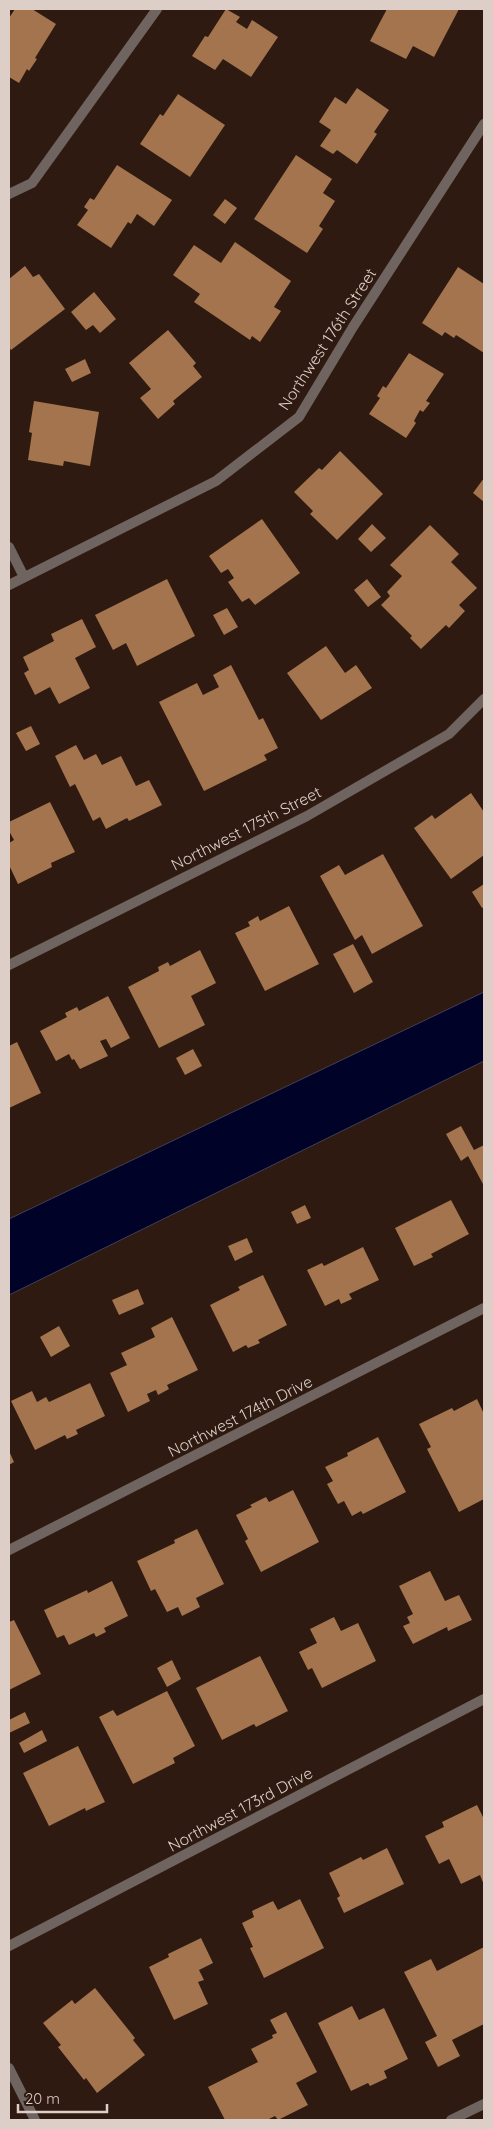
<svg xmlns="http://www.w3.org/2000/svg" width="493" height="2129" font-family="Quicksand,sans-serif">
	<rect width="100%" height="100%" fill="#2e1a11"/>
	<path fill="#000227" stroke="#423f57" d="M484,992V1061L9,1295V1219Z"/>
	<path fill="#a3744d" d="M15,9H32L56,24L35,58L37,59L29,71L27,69L19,83L9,77V18Z
		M226,9L240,17L236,22L247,29L252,20L278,37L251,77L223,59L215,70L192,56L205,36L208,37Z
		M387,9H459L434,57L413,46L406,59L370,41Z
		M357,88L389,110L374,132L377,134L357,164L337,150L333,154L320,146L331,130L319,122L335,97L346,104Z
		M178,94L225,125L190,177L140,144L160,114L163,116Z
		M296,155L332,179L323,193L335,201L319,226L323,229L307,253L254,219Z
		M117,165L172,200L154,226L137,214L131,224L128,222L111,248L77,225L88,210L84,207L90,198L94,200Z
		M225,199L237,208L225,224L213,215Z
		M235,242L291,281L274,307L281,311L260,342L252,336L250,340L194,302L200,294L173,275L194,245L221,263Z
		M25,266L33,277L39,274L65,309L11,350L9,347V279Z
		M458,267L484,284V353L456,335L454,338L445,332L442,336L422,323Z
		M94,292L116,319L100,333L93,325L86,330L71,312Z
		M168,330L196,363L193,366L202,377L173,401L175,404L158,419L140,398L151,389L129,363Z
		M409,353L444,374L426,401L430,403L423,412L420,410L414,421L416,423L406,438L369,414L380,398L377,396L383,386L386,388Z
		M85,359L91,373L72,382L65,369Z
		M34,401L99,412L90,466L64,461L63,466L28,460L32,433L29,432Z
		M340,451L383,494L337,540L310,514L313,511L294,492L319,468L322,470Z
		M484,478V502L473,493Z
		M262,519L300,573L255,605L249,598L242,602L228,582L234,578L228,569L221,573L209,556Z
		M372,524L386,538L371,552L358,539Z
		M430,525L459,554L451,562L477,588L459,605L465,611L449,628L446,625L421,649L410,638L412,636L381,605L390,596L387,592L402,576L390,565Z
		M167,579L195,636L137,666L126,643L113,650L95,615Z
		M367,579L381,597L368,607L354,590Z
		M227,608L238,627L224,635L213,615Z
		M82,619L96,647L75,658L90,688L59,704L50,687L35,695L24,673L29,670L23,657L54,641L51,634Z
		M326,646L345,673L356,665L372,688L321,720L287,673Z
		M231,665L259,720L263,718L278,748L264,755L267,760L204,791L159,702L197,683L203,695L219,687L213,675Z
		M31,726L40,744L26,751L16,733Z
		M76,745L84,760L96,754L102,765L121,756L136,786L149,780L162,805L129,821L127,818L106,829L100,817L93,821L75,784L70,787L55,756Z
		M471,793L484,812V855L451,879L414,828L432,815L435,819Z
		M50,802L75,852L51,863L52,867L18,884L9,865V843L14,840L9,831V822Z
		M383,854L423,926L372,954L362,935L355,940L320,876L339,865L345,875Z
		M484,884V907L482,908L472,892Z
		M289,906L319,964L265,991L235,933L250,926L248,922L258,916L260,921Z
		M353,944L373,982L354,993L333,954Z
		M200,950L216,983L191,996L205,1025L159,1048L128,987L159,971L158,967L168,962L170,966Z
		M108,996L130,1038L111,1048L106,1039L100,1041L108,1056L80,1069L74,1059L72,1060L69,1054L56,1061L40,1031L67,1017L65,1013L77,1007L79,1011Z
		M17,1042L41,1093L9,1108V1046Z
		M193,1049L202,1066L185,1075L176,1058Z
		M461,1126L474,1150L484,1145V1186L468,1156L461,1161L446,1134Z
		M451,1200L469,1234L431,1254L433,1257L414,1266L395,1228Z
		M305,1205L311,1218L297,1224L291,1212Z
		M247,1238L253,1252L235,1261L228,1246Z
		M363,1247L379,1280L349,1294L352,1299L341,1304L339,1299L325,1306L307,1270L322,1263L324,1266Z
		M263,1275L287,1325L258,1340L260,1343L248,1348L246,1345L233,1352L210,1305L240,1290L238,1287Z
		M138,1289L144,1304L119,1315L112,1300Z
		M172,1317L198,1370L167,1385L169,1389L158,1395L156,1390L147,1394L150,1401L128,1412L110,1373L127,1365L121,1353L155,1337L151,1328Z
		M59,1326L70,1346L51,1357L40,1337Z
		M90,1383L105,1416L76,1430L78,1434L67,1439L65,1435L35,1450L11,1401L32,1391L37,1402L46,1397L49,1402Z
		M477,1399L484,1414V1499L459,1512L427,1449L431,1447L419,1424L452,1408L454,1411Z
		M378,1437L406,1492L363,1514L361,1511L352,1516L344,1501L338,1504L327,1484L333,1481L325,1467L348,1456L347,1453Z
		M9,1451L14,1462L9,1465Z
		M293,1490L319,1542L261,1572L245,1541L248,1539L236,1515L252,1507L250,1505L266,1497L269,1502Z
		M197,1529L224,1584L196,1598L200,1607L182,1616L178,1607L167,1612L155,1589L151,1591L137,1561L175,1543L174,1540Z
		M430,1571L445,1601L459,1595L472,1620L448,1631L447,1627L413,1644L403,1626L410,1623L407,1617L413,1614L399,1586Z
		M112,1581L128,1616L104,1628L106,1632L96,1637L94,1633L69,1645L64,1635L57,1638L44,1610L87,1590L88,1593Z
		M334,1617L341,1631L358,1623L376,1661L322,1688L312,1668L308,1670L299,1652L317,1643L310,1629Z
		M14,1620L41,1674L9,1690V1622Z
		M260,1656L288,1711L256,1727L254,1724L222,1740L196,1688Z
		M172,1660L181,1679L167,1687L157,1668Z
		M167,1691L195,1746L173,1758L175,1763L133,1784L99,1717L113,1710L117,1716Z
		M25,1712L30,1723L9,1733V1720Z
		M42,1730L47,1741L24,1753L19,1743Z
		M78,1746L105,1802L86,1811L85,1808L49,1826L23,1773Z
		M477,1805L484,1819V1885L480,1875L461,1884L449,1859L439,1864L425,1836L444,1827L442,1822Z
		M387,1848L404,1884L344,1913L337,1898L340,1896L329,1873L361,1857L363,1860Z
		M300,1899L324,1948L264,1978L250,1948L253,1947L242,1923L254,1917L252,1911L273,1901L278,1910Z
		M201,1938L213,1963L199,1970L204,1980L198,1982L208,2004L174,2020L149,1967L169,1957L168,1954Z
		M484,1947V2024L452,2040L460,2056L438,2067L425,2042L437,2036L404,1972L431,1959L437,1971Z
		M95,1988L135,2038L133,2040L145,2055L97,2093L86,2078L84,2080L58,2047L61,2045L43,2023L72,2000L75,2004Z
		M352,2006L359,2020L384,2008L408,2059L384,2071L387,2078L370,2086L368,2083L351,2091L318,2023Z
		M286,2012L317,2072L296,2083L308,2105L278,2120L275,2116L267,2120H225L208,2087L258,2062L251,2049L273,2038L272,2035L277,2033L270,2020Z"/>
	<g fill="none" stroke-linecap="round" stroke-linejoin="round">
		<path stroke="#706460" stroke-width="10" d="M9,194L32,183L157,9
			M9,547L24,577
			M9,585L216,481L299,417L353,327L484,124
			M9,965L307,816L449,734L484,699
			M9,1550L484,1308
			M9,2068L35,2120
			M451,2120L484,2104"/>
		<path stroke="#706460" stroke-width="10" d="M9,1946L484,1699"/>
	</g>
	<g text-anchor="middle" stroke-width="5" stroke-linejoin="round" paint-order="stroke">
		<g font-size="16" fill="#ddcec8" stroke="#2e1a11">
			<text transform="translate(327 339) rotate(-57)" y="6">Northwest 176th Street</text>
			<text transform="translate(246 828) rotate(-27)" y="6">Northwest 175th Street</text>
			<text transform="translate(240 1416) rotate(-27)" y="6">Northwest 174th Drive</text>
			<text transform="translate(240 1809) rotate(-28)" y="6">Northwest 173rd Drive</text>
		</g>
	</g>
	<rect width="493" height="2129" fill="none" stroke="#ddcec8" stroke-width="20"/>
	<path d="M18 2104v8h89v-8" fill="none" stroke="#ddcec8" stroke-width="2.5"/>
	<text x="25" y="2104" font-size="15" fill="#ddcec8" stroke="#2e1a11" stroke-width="4" paint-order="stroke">20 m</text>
</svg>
